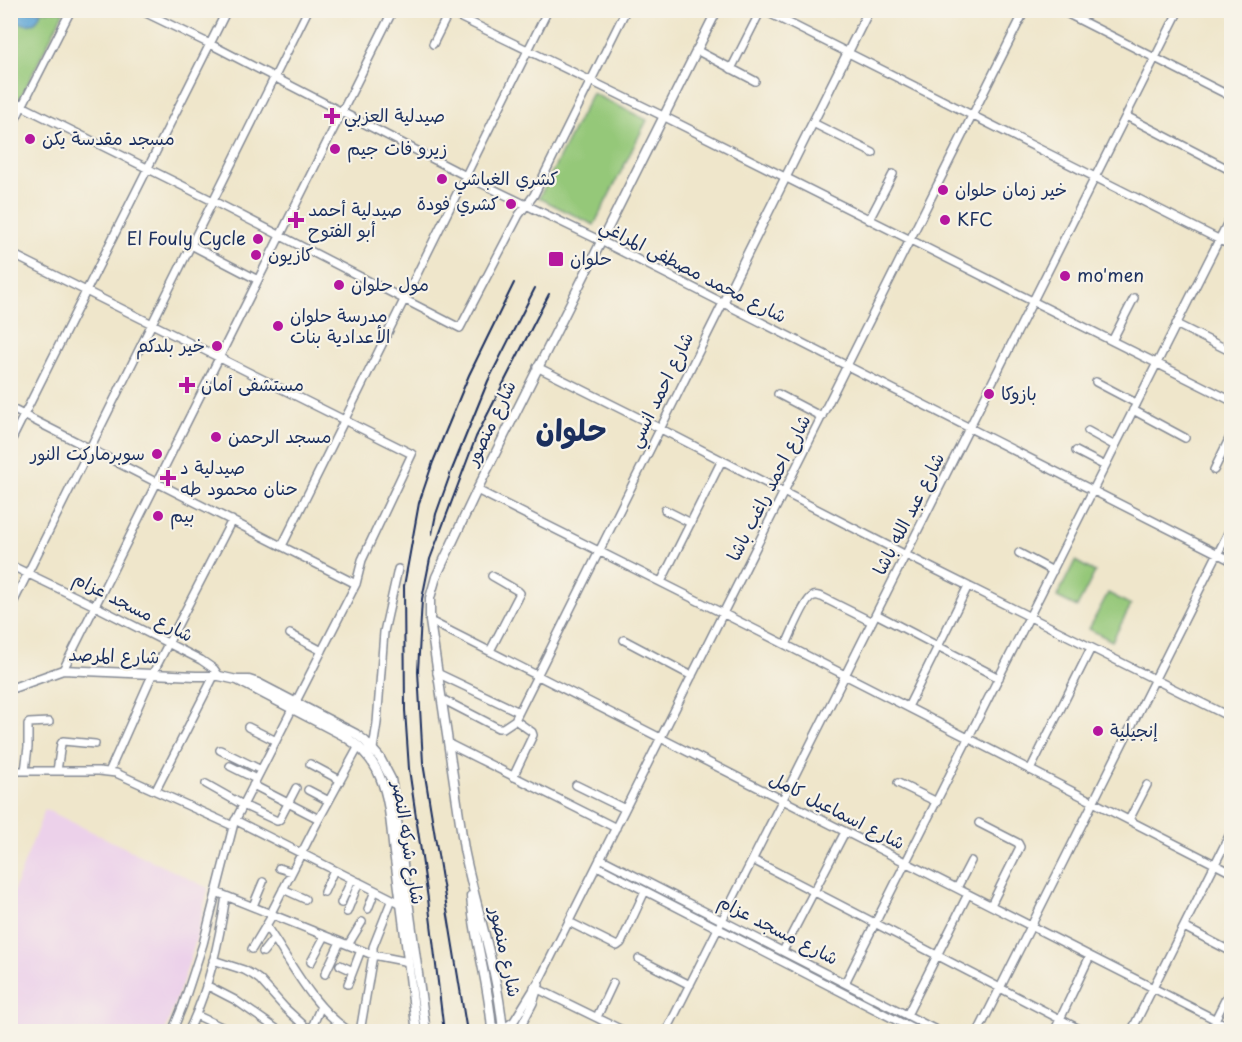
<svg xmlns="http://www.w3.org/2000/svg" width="1242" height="1042" font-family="'Playpen Sans','Playpen Sans Arabic',sans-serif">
	<rect width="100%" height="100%" fill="#f7f3e8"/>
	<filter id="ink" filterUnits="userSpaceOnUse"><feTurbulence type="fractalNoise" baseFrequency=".0167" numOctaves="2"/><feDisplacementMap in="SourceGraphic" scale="12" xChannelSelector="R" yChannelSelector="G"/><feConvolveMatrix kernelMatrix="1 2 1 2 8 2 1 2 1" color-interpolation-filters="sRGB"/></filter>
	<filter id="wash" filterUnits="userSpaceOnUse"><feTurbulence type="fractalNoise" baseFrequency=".008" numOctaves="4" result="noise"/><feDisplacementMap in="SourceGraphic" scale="24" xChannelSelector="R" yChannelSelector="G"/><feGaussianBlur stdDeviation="1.35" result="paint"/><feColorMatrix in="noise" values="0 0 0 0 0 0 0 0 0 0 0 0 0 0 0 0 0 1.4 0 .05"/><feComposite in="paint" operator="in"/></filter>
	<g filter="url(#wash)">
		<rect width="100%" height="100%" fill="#efe6cb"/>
		<path fill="#ecd1ea" d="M45,809L208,888L196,940L185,975L165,1031H11V898Z"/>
		<path fill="#95c879" stroke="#587c6c" stroke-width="1.5" d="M10,11H64L20,99L11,94Z
			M592,93L647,120L594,225L539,198Z
			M1075,561L1095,572L1077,607L1057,597Z
			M1108,593L1131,605L1112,641L1089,629Z"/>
		<path fill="#5fa6d5" stroke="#3d6a9a" stroke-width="1.5" d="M10,11H41C37,29 23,26 11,18Z"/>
	</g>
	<g filter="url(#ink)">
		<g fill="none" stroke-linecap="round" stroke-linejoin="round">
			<g stroke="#858a94" stroke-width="10">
				<path id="minor" d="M140,10L210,44L466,176L601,241L1232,561
					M445,10L663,116L1232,401
					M763,10L1232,246
					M1060,10L1232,97
					M433,44L449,12
					M696,50L755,81
					M731,69L761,10
					M10,100L213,201L460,328L519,215L534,195L626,10
					M1126,116L1232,171
					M813,123L873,153
					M10,130L71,10
					M869,220L893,174
					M191,245L258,280
					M10,253L412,454L362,560L356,584L234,823L203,944L183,1005L172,1032
					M1176,324L1232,352
					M1112,341L1134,298
					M537,367L661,429L906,555L1232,718
					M1096,382L1136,403
					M778,394L822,417
					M10,408L356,584
					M1133,410L1185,438
					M1088,431L1115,446
					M10,443L227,10
					M1076,451L1105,466
					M1214,470L1232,433
					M477,490L786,645L1232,873
					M665,510L691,523
					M282,546C369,367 459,189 548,10
					M1019,553L1053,571
					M10,565L95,606L201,660L214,669L219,676
					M661,582L722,460
					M10,609L308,10
					M876,614L999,678
					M430,621L1232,1028
					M290,634L322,651
					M624,640L692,676
					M786,645C790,636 805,600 812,597C816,594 817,596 822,597L872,622
					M490,651L520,593L518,591L492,576
					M63,670L393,10
					M437,673L519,712
					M442,699L498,728H503L515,720
					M908,707L968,586
					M248,727L276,741
					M449,744L616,828
					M373,749L377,723L384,632L398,569
					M220,750L261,770
					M310,764L340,780
					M230,766L256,779
					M1030,770L1091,648
					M10,771H99L116,773L233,826
					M25,771L28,747V724L29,723L49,722
					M57,771L61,744L63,741L95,744
					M109,772L153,673L232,520
					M513,777L533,735L532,732L515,720L723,303
					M898,783L937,802
					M206,784L243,805L277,821L280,819L296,788
					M253,785L319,819
					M576,785L625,809
					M156,790L214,676
					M308,790L329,801
					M235,820L402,904
					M1129,820L1147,785
					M979,823L1018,843L1020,847L991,905
					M600,858L940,1032
					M753,860L1085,1032
					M597,866L919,1032
					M279,868L292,872
					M957,888L971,861
					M283,889L305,899
					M216,892L373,955L409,962
					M324,892L334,870
					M341,903L352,879
					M253,906L263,882
					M368,909L375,891
					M347,912L359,882
					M271,913L319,819L359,746
					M569,922L617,946L621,943L645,891
					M266,926C291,962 313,1009 351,1032
					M1184,927L1232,952
					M348,945L362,922
					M252,949L273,914
					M783,951L845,832
					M263,952L274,938
					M639,959L690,985
					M213,960L244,970L253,975L260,980L285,1008L310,1031
					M311,962L325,936
					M340,965L353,971
					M325,974L340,942
					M845,983L1232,214
					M348,984L361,950
					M206,985L235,1000L281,1032
					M534,987L626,1032
					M196,1015L232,1032
					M907,1015L968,894
					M597,1017L613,983
					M492,1029L507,1026L514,1021L540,979L1025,10
					M188,1032C209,989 219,942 226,896
					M310,1032L321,1006
					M360,1032L373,955V947L392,899
					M518,1032L533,1003L539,985
					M666,1032L1179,10
					M978,1032L1232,525
					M1054,1032L1090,956
					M1131,1032L1232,830
					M1209,1032L1232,986"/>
			</g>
			<g stroke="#858a94" stroke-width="11">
				<path id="tertiary" d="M723,303L869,10
					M238,680H249L258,683L356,734L365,741L380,758L391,779L393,791L426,1032
					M10,689L63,670L196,676H219L237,680L344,736C360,746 373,759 380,777C390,800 391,828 394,853C403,913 409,972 417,1032
					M471,896C474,941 490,986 492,1032
					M503,1032C498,969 476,910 464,849L430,621V598L436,577L477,490L717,10"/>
			</g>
			<use href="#minor" stroke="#fff" stroke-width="7"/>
			<use href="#tertiary" stroke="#fff" stroke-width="8"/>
			<path stroke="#1b2f5e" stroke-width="2" d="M432,534L436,514L451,472L488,381L535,288
				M444,1032L428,899L409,769L405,710L404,586L419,503L433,462L469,375L514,283
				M467,1032L423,763L418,671L422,599L430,559L476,437L549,294"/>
		</g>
	</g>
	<g fill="#b5179e" stroke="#f7f3e8" stroke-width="2">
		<path d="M329 107h6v6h6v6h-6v6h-6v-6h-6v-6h6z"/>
		<circle cx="30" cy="139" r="6"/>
		<circle cx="335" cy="149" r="6"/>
		<circle cx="442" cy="179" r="6"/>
		<circle cx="943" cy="190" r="6"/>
		<circle cx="511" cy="204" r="6"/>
		<path d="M293 211h6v6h6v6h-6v6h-6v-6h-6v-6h6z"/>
		<circle cx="945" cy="220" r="6"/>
		<circle cx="258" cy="239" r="6"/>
		<circle cx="256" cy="255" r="6"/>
		<rect x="548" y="251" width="16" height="16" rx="3"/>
		<circle cx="1065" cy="276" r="6"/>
		<circle cx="339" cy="285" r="6"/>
		<circle cx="278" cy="326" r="6"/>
		<circle cx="217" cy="346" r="6"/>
		<path d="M184 376h6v6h6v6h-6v6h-6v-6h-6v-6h6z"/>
		<circle cx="989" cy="394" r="6"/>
		<circle cx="216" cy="437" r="6"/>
		<circle cx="157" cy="454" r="6"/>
		<path d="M165 469h6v6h6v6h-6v6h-6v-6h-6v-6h6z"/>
		<circle cx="158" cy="516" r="6"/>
		<circle cx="1098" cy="731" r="6"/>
	</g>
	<g text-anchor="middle" stroke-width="4.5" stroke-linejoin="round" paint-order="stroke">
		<g font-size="18" fill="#1b2f5e" stroke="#f7f3e8" text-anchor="start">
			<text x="344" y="122">صيدلية العزبي</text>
			<text x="42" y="145">مسجد مقدسة يكن</text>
			<text x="347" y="155">زيرو فات جيم</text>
			<text x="454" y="185">كشري الغباشي</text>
			<text x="955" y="196">خير زمان حلوان</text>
			<text x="499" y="210" text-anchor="end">كشري فودة</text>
			<text x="308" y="216">صيدلية أحمد<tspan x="308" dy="21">أبو الفتوح</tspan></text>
			<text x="957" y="226">KFC</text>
			<text x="246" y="245" text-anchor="end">El Fouly Cycle</text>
			<text x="268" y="261">كازيون</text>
			<text x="570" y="265">حلوان</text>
			<text x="1077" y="282">mo'men</text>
			<text x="351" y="291">مول حلوان</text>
			<text x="290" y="322">مدرسة حلوان<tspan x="290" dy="21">الأعدادية بنات</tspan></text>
			<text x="205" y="352" text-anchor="end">خير بلدكم</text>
			<text x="201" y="391">مستشفى أمان</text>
			<text x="1001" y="400">بازوكا</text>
			<text x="228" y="443">مسجد الرحمن</text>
			<text x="145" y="460" text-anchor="end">سوبرماركت النور</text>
			<text x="180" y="474">صيدلية د<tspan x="180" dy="21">حنان محمود طه</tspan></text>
			<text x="170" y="522">بيم</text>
			<text x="1110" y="737">إنجيلية</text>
		</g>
		<g font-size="18" fill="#1b2f5e" stroke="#f7f3e8">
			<text transform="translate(693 271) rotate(27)" y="6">شارع محمد مصطفى المراغي</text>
			<text transform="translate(661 390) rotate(-64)" y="6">شارع احمد انسي</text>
			<text transform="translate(491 423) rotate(-64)" y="6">شارع منصور</text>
			<text transform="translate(769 488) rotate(-63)" y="6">شارع احمد راغب باشا</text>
			<text transform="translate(909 514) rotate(-63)" y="6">شارع عبد الله باشا</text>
			<text transform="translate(133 607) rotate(27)" y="6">شارع مسجد عزام</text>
			<text transform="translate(114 656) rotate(2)" y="6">شارع المرصد</text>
			<text transform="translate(837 811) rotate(27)" y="6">شارع اسماعيل كامل</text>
			<text transform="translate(408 843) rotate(81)" y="6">شارع شركه النصر</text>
			<text transform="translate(778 930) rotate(27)" y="6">شارع مسجد عزام</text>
			<text transform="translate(505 952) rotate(78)" y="6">شارع منصور</text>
		</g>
		<g font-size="30" font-weight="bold" fill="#1b2f5e" stroke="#f7f3e8">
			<text x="571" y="441">حلوان</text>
		</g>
	</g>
	<rect width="1242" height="1042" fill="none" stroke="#f7f3e8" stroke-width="36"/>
</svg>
